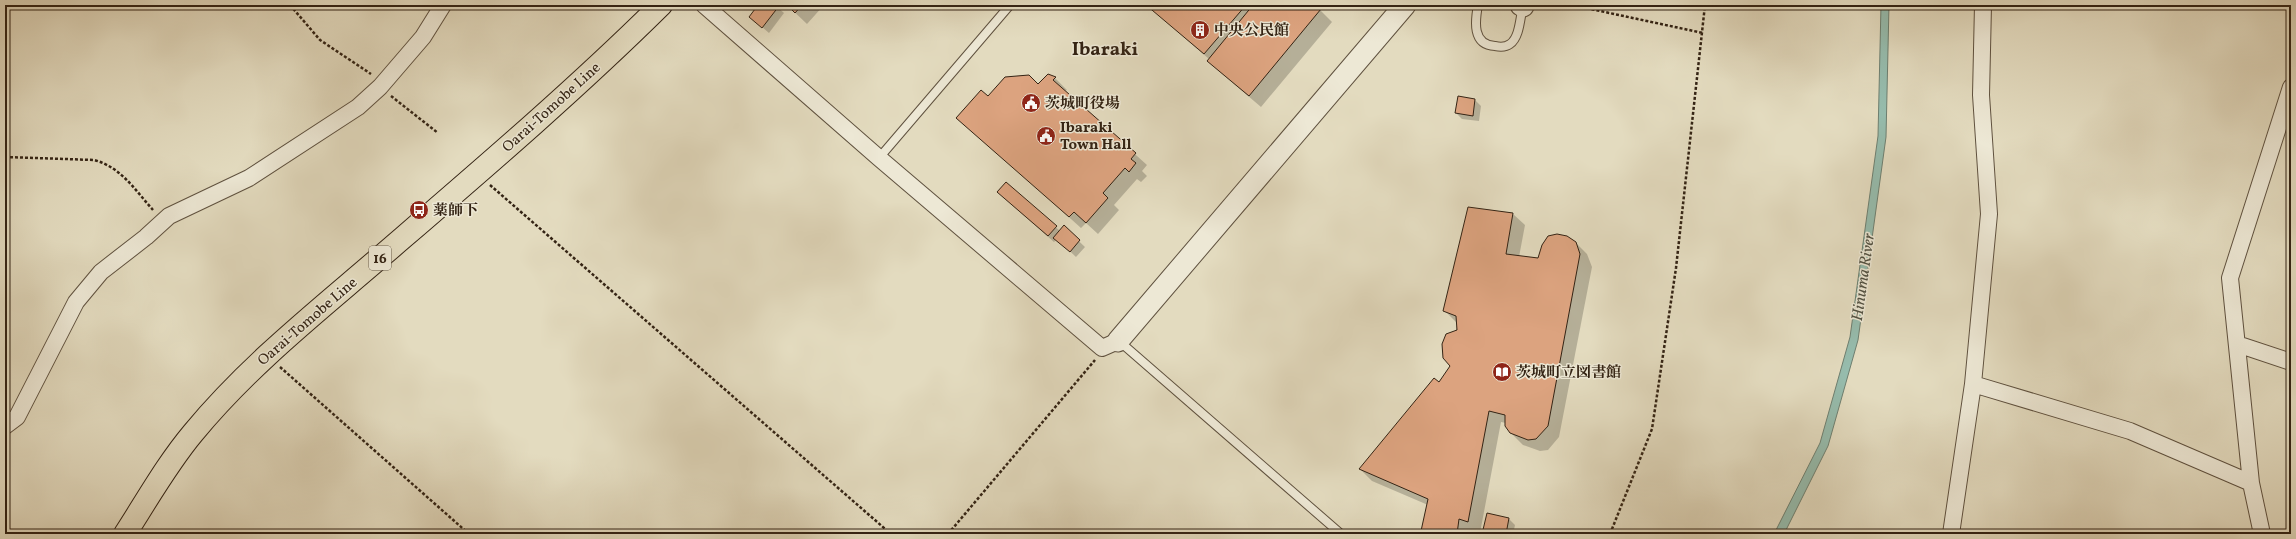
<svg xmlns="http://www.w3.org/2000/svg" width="2296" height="539" font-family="Vollkorn,'Noto Serif JP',serif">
	<rect width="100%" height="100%" fill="#e3dbbf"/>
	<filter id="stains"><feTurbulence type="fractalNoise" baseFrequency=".005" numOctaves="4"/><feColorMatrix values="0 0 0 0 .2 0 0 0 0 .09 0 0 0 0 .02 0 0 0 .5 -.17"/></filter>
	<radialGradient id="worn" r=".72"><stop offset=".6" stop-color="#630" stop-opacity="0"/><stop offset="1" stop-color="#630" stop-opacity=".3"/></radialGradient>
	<path fill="#96bcad" stroke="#6e7f70" d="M1881,5H1889L1886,137L1858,340L1828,446L1784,534H1774L1820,443L1850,337L1878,136Z"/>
	<path fill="#0003" d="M759,5H775L784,13L769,33L750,17Z
		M787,5H824L807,24Z
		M1147,5H1315L1332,22L1261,107L1220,72L1208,61L1209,59Z
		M1048,75L1055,78L1067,90L1065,91L1147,165L1142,171L1147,176L1141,182L1137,179L1114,205L1119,210L1098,234L1086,223L1081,228L958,118L988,98L1038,85Z
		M1475,100L1481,106L1479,121L1462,119L1456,113Z
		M1006,183L1060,231L1064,227L1085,247L1076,257L1057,239L1054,242L1004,198Z
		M1513,214L1525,225L1519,257L1539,260L1575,242L1587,254L1592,267L1559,437L1548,450L1540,451L1523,445L1511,433L1506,423L1501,422L1480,533L1470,530V534H1426L1423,531L1428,505L1372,481L1360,469L1439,384L1452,366L1457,323L1444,310Z
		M1509,519L1515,525L1513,534H1483Z"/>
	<path fill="#dca37f" stroke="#332314" d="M758,5L779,6L762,28L749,17Z
		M787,5H802L795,13Z
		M1146,5H1246L1204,54Z
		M1253,5H1316L1321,9L1249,96L1207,61Z
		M1048,74L1056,77L1053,80L1136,153L1131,159L1136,163L1129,172L1125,168L1103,193L1108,198L1086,223L1074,212L1069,217L956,118L981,90L988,96L1005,77L1029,75L1038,84Z
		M1458,96L1475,99L1473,116L1455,113Z
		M1006,182L1057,226L1048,236L997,192Z
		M1468,207L1513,213L1506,254L1538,258L1542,245L1548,236L1557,234L1567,236L1576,242L1580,254L1548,426L1536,439L1528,440L1510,433L1505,426V415L1489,411L1468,522L1459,519L1457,534H1432L1421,531L1428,499L1359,469L1434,378L1439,382L1450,366L1443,358L1442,344L1446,334L1457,330L1456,316L1443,311Z
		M1064,225L1080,240L1070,252L1053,238Z
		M1487,513L1509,518L1506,534H1482Z"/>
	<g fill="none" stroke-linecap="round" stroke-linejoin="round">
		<g stroke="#5f513f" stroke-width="10">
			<path id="service" d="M1478,5C1475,21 1472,45 1495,46C1500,47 1506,47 1510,44C1520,37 1520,17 1523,6
				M879,158L1010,5
				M1119,341L1341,534"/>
		</g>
		<g stroke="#5f513f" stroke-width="18">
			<path id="minor" d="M704,5L879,158L1102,348L1118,341
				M2237,344L2291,362
				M1973,384L2130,431L2251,483
				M5,426L17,417L76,302L101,272L146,237L169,216L249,178L358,107L380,87L423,37L443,5
				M1951,534L1973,384L1989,214L1981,95L1983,5
				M2262,534L2251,483L2230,278L2291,87"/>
		</g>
		<g stroke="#5f513f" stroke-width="23">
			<path id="tertiary" d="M1521,5L1523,6
				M1118,341L1405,5"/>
		</g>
		<g stroke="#332314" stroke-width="24">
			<path id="primary" d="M125,534C147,500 167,464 193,433C249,365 318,311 384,254C478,173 573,92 661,5"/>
		</g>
		<path stroke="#332314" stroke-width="2.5" stroke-dasharray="3 2" stroke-linecap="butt" d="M290,5L320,40L371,74
			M1572,5L1703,33
			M391,96L438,133
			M5,157L94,160C121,167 135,190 153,210
			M490,185L891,534
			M280,367L469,534
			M948,534L1095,360
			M1610,534L1652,429L1676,268L1705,5"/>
		<use href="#service" stroke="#ede8d5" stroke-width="8"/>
		<use href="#minor" stroke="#ede8d5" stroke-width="16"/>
		<use href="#tertiary" stroke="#ede8d5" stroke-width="21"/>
		<use href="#primary" stroke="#e3dbbf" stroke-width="22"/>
	</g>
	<defs>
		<g id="building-disc" transform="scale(1)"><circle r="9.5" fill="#8f2418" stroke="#ede8d5"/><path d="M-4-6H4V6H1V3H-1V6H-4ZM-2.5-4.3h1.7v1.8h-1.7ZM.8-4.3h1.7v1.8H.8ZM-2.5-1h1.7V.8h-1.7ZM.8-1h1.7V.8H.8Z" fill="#fff"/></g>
		<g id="civic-disc" transform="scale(1)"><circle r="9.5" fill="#8f2418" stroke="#ede8d5"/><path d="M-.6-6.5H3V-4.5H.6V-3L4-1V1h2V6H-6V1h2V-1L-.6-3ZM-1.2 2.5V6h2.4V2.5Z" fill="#fff"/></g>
		<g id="bus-disc" transform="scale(1)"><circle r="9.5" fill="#8f2418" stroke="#ede8d5"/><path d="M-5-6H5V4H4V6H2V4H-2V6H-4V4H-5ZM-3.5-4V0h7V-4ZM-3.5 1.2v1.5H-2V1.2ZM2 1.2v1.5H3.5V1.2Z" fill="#fff"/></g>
		<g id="library-disc" transform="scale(1)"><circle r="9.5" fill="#8f2418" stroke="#ede8d5"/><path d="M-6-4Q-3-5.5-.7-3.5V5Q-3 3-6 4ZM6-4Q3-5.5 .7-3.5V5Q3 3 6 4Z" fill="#fff"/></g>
	</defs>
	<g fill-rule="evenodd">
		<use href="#building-disc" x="1200" y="30"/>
		<use href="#civic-disc" x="1031" y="103"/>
		<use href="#civic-disc" x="1046" y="136"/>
		<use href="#bus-disc" x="419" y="210"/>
		<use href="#library-disc" x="1502" y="372"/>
	</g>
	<g text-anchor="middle" stroke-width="3" stroke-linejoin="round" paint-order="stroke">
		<rect fill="#ede8d5" stroke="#6b5e4e" stroke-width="1" x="369" y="246" width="22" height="24" rx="3"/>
		<g font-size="14" font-weight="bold" fill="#332314">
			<text x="380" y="263">16</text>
		</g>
		<g font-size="15" font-weight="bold" fill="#332314" stroke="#ede8d5" text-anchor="start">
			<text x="1214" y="35">中央公民館</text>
			<text x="1045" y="108">茨城町役場</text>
			<text x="1060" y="132">Ibaraki<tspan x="1060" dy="17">Town Hall</tspan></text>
			<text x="433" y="215">薬師下</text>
			<text x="1516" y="377">茨城町立図書館</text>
		</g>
		<g font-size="15" fill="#332314" stroke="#ede8d5">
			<text transform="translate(551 107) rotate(-42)" y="5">Oarai-Tomobe Line</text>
			<text transform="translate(307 321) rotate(-41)" y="5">Oarai-Tomobe Line</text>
		</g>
		<g font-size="16" font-style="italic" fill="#515142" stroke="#ede8d5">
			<text transform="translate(1862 277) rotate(-82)" y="6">Hinuma River</text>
		</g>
		<g font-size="19" font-weight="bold" fill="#332314" stroke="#ede8d5">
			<text x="1105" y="55">Ibaraki</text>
		</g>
	</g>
	<rect width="2296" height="539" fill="none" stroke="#e3dbbf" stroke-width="20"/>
	<rect x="6" y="6" width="2284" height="527" fill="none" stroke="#332314" stroke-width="2"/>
	<rect x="10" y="10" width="2276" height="519" fill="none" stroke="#332314"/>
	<rect width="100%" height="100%" filter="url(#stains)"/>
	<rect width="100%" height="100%" fill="url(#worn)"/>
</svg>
